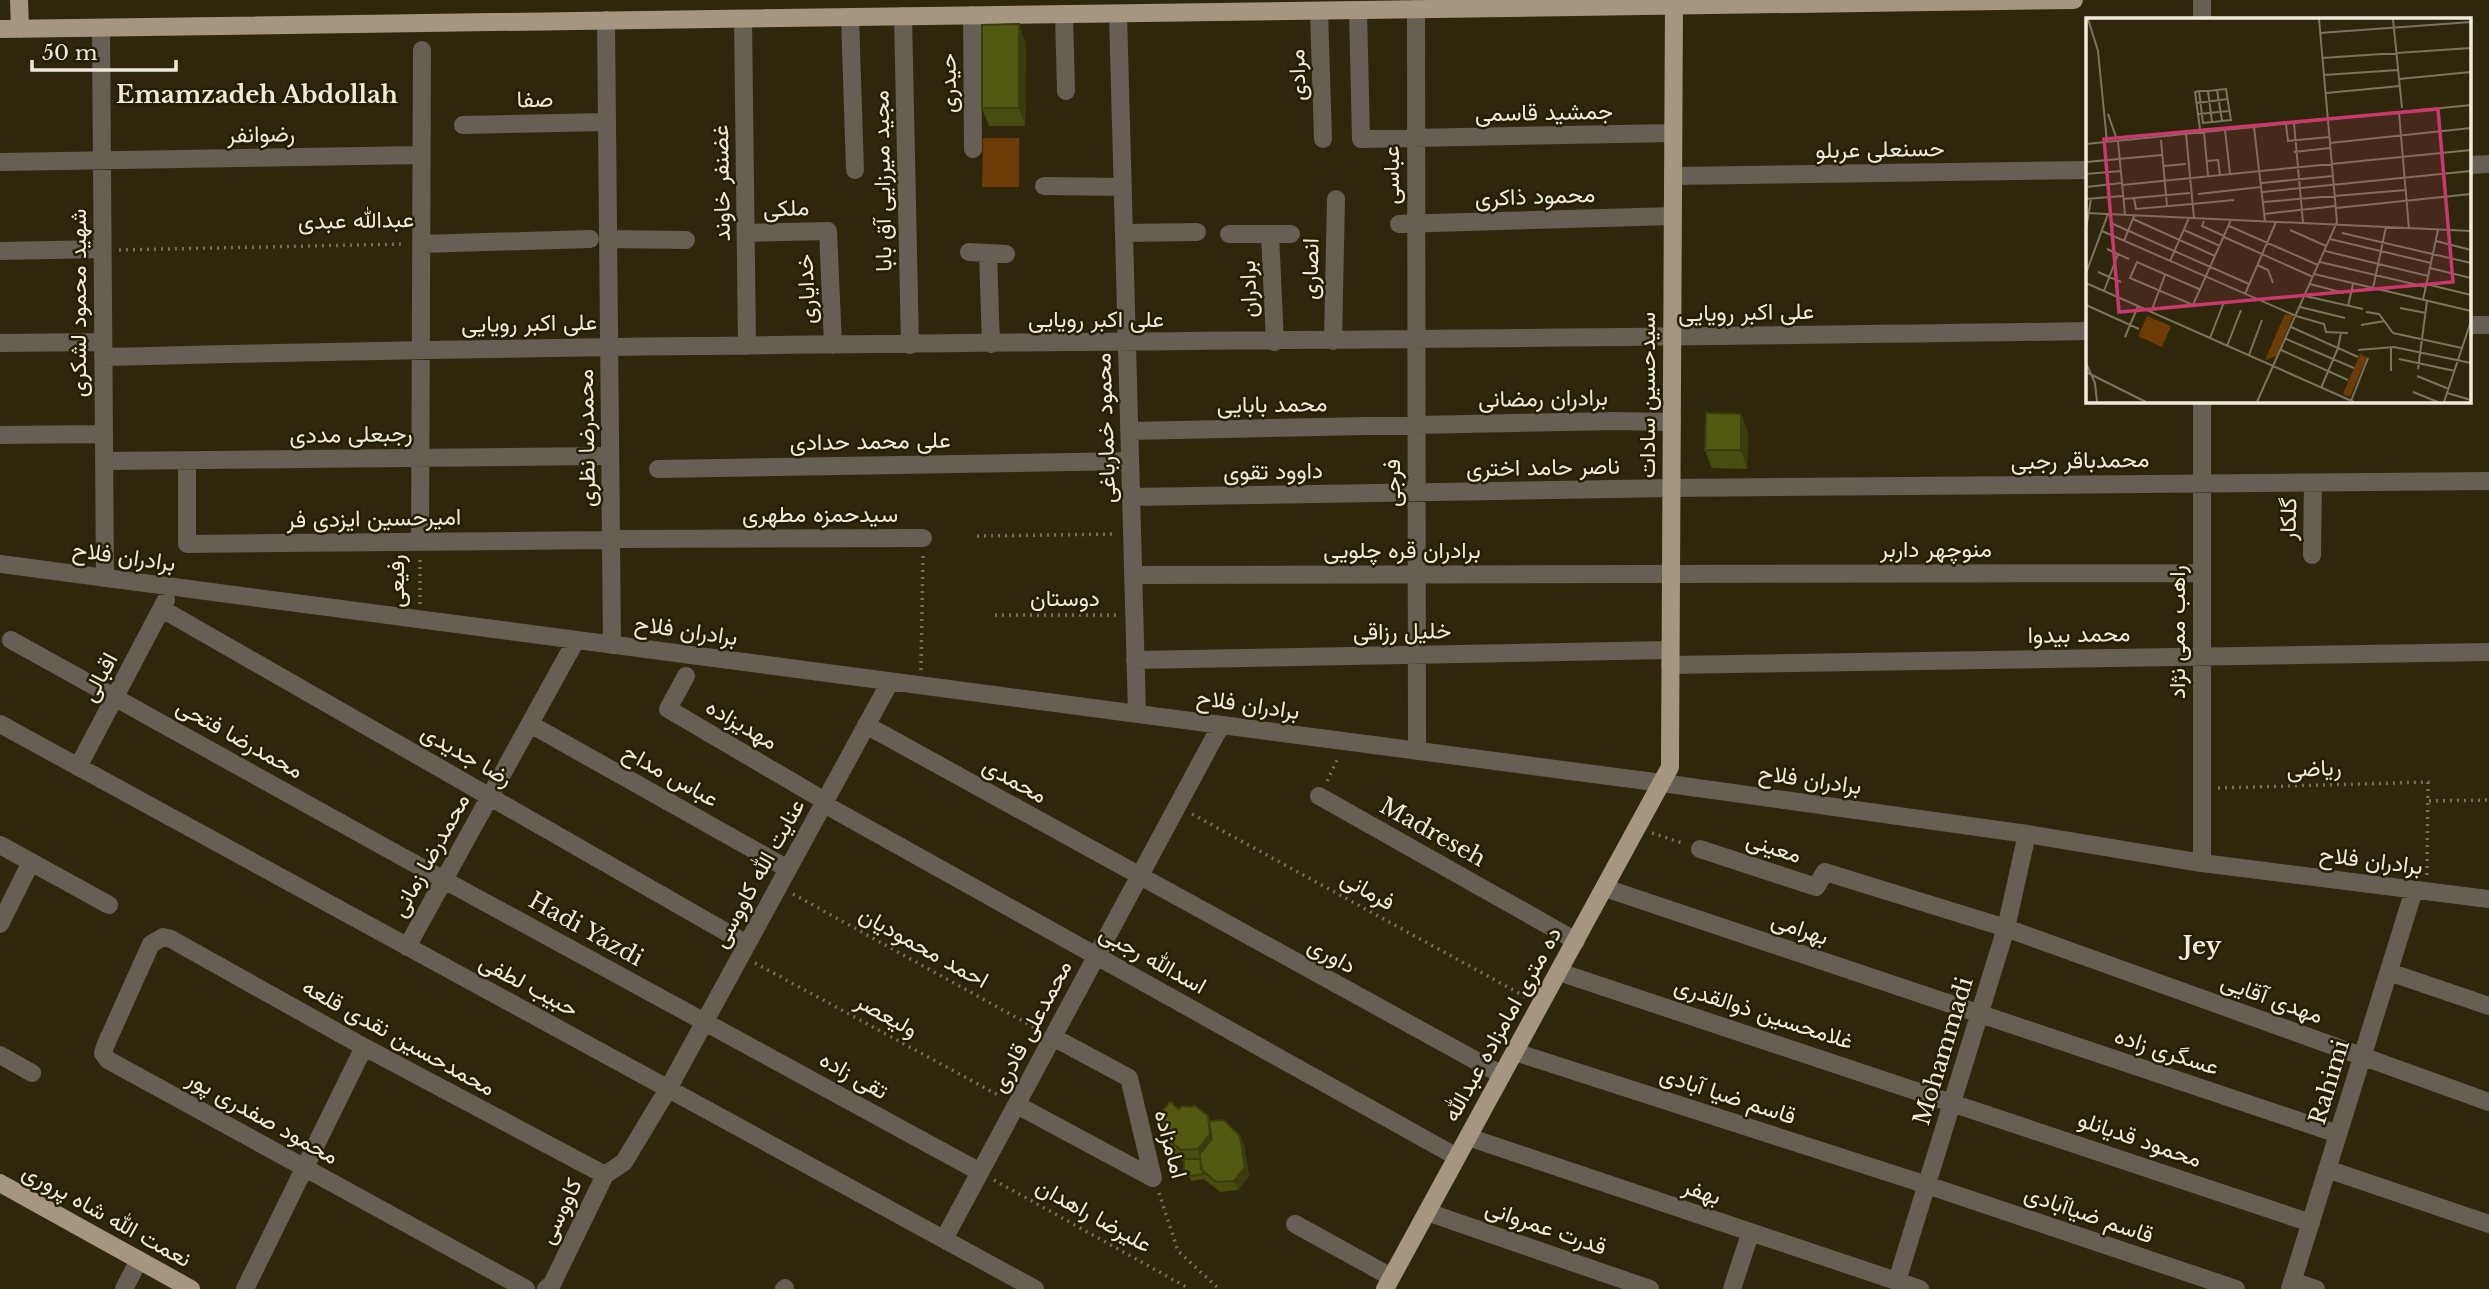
<svg xmlns="http://www.w3.org/2000/svg" width="2489" height="1289" font-family="'Libre Baskerville',Vazirmatn,serif">
	<rect width="100%" height="100%" fill="#2e270c"/>
	<path fill="#6d3c06" d="M983,138H1019V187H982Z"/>
	<g fill="none" stroke-linecap="round" stroke-linejoin="round">
		<path stroke="#77715a" stroke-width="3.5" stroke-dasharray="2 5" stroke-linecap="butt" d="M119,250L405,244
			M977,536L1115,534
			M420,604V559
			M995,615H1116
			M921,670L923,555
			M1327,781L1339,756
			M2218,788L2428,782L2427,875
			M2429,801L2489,800
			M1192,814L1526,997
			M1652,833L1685,844
			M793,894L1037,1029
			M755,963L1000,1096
			M994,1180L1190,1289
			M1159,1193L1178,1251L1219,1289"/>
		<path stroke="#665f54" stroke-width="18" d="M1416,9L1417,751
			M1358,10L1361,139L1673,133
			M1319,11L1323,139
			M1064,14L1066,91
			M1118,14L1137,714
			M972,15L973,149
			M903,16L910,345
			M850,17L855,170
			M743,19L747,346
			M2202,19V0
			M606,20L612,645
			M101,28L105,578
			M463,125L607,122
			M0,162L421,155
			M2470,165L2489,164
			M1673,176L2088,170
			M1044,186L1123,187
			M1399,224L1673,216
			M746,233L828,231L833,345
			M1124,233L1197,232
			M1229,234H1291
			M1270,234L1275,342
			M608,239L686,240
			M421,244L590,239
			M0,251L102,249
			M969,252L1006,254
			M988,253L991,344
			M2470,325H2489
			M1333,341L1336,199
			M0,343L103,342
			M103,357C765,340 1427,342 2088,331
			M1129,431L1615,421L1672,422
			M0,435L104,434
			M104,461L599,456
			M187,461V544L606,540
			M658,469L1130,461
			M1131,497L1671,488L2489,481
			M611,539L923,538
			M420,542L422,50
			M2312,555L2313,483
			M0,564L1662,783L2027,834L2202,863L2489,899
			M1133,575L2202,573
			M162,609L747,944
			M11,640L444,880L980,1172
			M1135,660L1670,650
			M1670,665L2489,652
			M686,676L668,709L825,801
			M0,724L1035,1289
			M530,724L788,869
			M866,725L1502,1075
			M78,767L166,600
			M1319,796L1576,941
			M824,804L1457,1157
			M0,845L109,905
			M1700,849L1816,887L1825,872L2006,928L2489,1102
			M2202,863V401
			M1605,888L2338,1134
			M0,924L31,862
			M407,947L576,640
			M1559,972L2311,1223
			M2389,972L2489,1006
			M1053,1037L1129,1078L1153,1178
			M1515,1052L1927,1185L2236,1289
			M0,1055L32,1073
			M1017,1105L1153,1178
			M1468,1137L1920,1289
			M2327,1169L2489,1224
			M1427,1212L1650,1289
			M1295,1224L1391,1277
			M944,1239L1221,725
			M1897,1281L2006,928L2027,834
			M2292,1281L2316,1289
			M124,1289L139,1260
			M245,1289L364,1047
			M526,1289L108,1060L103,1053L106,1044L151,944L163,937L171,939L364,1047L605,1175
			M546,1289L552,1284L605,1175L624,1162L668,1089L890,682
			M784,1289L785,1288
			M1732,1289L1750,1234
			M2290,1289L2414,890"/>
		<path stroke="#a5967f" stroke-width="18" d="M19,0L20,29
			M0,29L2074,0
			M0,1183L191,1289
			M1385,1289L1670,767L1674,0"/>
	</g>
	<path fill="#474d0f" d="M1026,43L1025,126H989L982,108Z
		M1741,414L1748,433L1747,469L1712,468L1705,450Z
		M1179,1109L1208,1116L1209,1121L1240,1136L1244,1145L1249,1176L1238,1190L1220,1192L1204,1179L1191,1181L1190,1177H1186L1184,1172V1163L1173,1153L1168,1139L1166,1133L1164,1130L1158,1116Z"/>
	<path fill="#393e0c" d="M1019,24L1026,43L1025,126L1019,108Z
		M1741,414L1748,433L1747,469L1741,450Z
		M1208,1116L1213,1130L1215,1149L1201,1159L1198,1149Z
		M1240,1136L1244,1145L1249,1176L1238,1190L1234,1181Z"/>
	<path fill="#525911" stroke="#393e0c" stroke-width="2" d="M1019,24V108H982V25Z
		M1706,413L1741,414V450H1705Z
		M1170,1102L1179,1109L1181,1106L1192,1107L1194,1105L1208,1116L1210,1134L1198,1149L1181,1150L1168,1139L1165,1125H1167L1158,1116Z
		M1224,1120L1240,1136L1245,1167L1234,1181L1216,1182L1201,1169L1200,1154L1212,1139L1209,1121Z
		M1184,1159H1200L1203,1174L1190,1176V1172H1184Z"/>
	<g text-anchor="middle" stroke-width="5" stroke-linejoin="round" paint-order="stroke">
		<g font-size="23" fill="#eeebda" stroke="#241e03">
			<text transform="translate(1297 75) rotate(-92)" y="8">مرادی</text>
			<text transform="translate(948 83) rotate(-91)" y="8">حیدری</text>
			<text transform="translate(535 99) rotate(-1)" y="8">صفا</text>
			<text transform="translate(1544 112) rotate(-1)" y="8">جمشید قاسمی</text>
			<text transform="translate(261 134) rotate(-1)" y="8">رضوانفر</text>
			<text transform="translate(1880 149) rotate(-1)" y="8">حسنعلی عربلو</text>
			<text transform="translate(1391 175) rotate(-90)" y="8">عباسی</text>
			<text transform="translate(882 181) rotate(-91)" y="8">مجید میرزایی آق بابا</text>
			<text transform="translate(721 183) rotate(-91)" y="8">غضنفر خاوند</text>
			<text transform="translate(1535 196) rotate(-2)" y="8">محمود ذاکری</text>
			<text transform="translate(786 208) rotate(-2)" y="8">ملکی</text>
			<text transform="translate(356 220) rotate(-1)" y="8">عبدالله عبدی</text>
			<text transform="translate(1310 269) rotate(-89)" y="8">انصاری</text>
			<text transform="translate(806 289) rotate(-93)" y="8">خدایاری</text>
			<text transform="translate(1248 289) rotate(-92)" y="8">برادران</text>
			<text transform="translate(78 303) rotate(-90)" y="8">شهید محمود لشکری</text>
			<text transform="translate(1746 312) rotate(-1)" y="8">علی اکبر رویایی</text>
			<text x="1096" y="327">علی اکبر رویایی</text>
			<text transform="translate(529 323) rotate(-1)" y="8">علی اکبر رویایی</text>
			<text transform="translate(1647 395) rotate(-90)" y="8">سیدحسین سادات</text>
			<text transform="translate(1543 398) rotate(-1)" y="8">برادران رمضانی</text>
			<text transform="translate(1272 404) rotate(-1)" y="8">محمد بابایی</text>
			<text transform="translate(1105 428) rotate(-92)" y="8">محمود خمارباغی</text>
			<text transform="translate(351 434) rotate(-1)" y="8">رجبعلی مددی</text>
			<text transform="translate(586 438) rotate(-91)" y="8">محمدرضا نظری</text>
			<text transform="translate(870 441) rotate(-1)" y="8">علی محمد حدادی</text>
			<text transform="translate(2080 460) rotate(-1)" y="8">محمدباقر رجبی</text>
			<text transform="translate(1543 467) rotate(-1)" y="8">ناصر حامد اختری</text>
			<text transform="translate(1273 471) rotate(-1)" y="8">داوود تقوی</text>
			<text transform="translate(1392 483) rotate(-90)" y="8">فرجی</text>
			<text x="820" y="522">سیدحمزه مطهری</text>
			<text transform="translate(374 518) rotate(-1)" y="8">امیرحسین ایزدی فر</text>
			<text transform="translate(2288 519) rotate(-89)" y="8">گلکار</text>
			<text x="1936" y="557">منوچهر داربر</text>
			<text x="1402" y="558">برادران قره چلویی</text>
			<text transform="translate(124 556) rotate(8)" y="8">برادران فلاح</text>
			<text transform="translate(396 581) rotate(-90)" y="8">رفیعی</text>
			<text x="1065" y="606">دوستان</text>
			<text transform="translate(686 630) rotate(8)" y="8">برادران فلاح</text>
			<text transform="translate(1402 631) rotate(-1)" y="8">خلیل رزاقی</text>
			<text transform="translate(2177 632) rotate(-90)" y="8">راهب ممی نژاد</text>
			<text transform="translate(2079 634) rotate(-1)" y="8">محمد بیدوا</text>
			<text transform="translate(99 677) rotate(-62)" y="8">اقبالی</text>
			<text transform="translate(1248 704) rotate(8)" y="8">برادران فلاح</text>
			<text transform="translate(742 724) rotate(30)" y="8">مهدیزاده</text>
			<text transform="translate(240 738) rotate(29)" y="8">محمدرضا فتحی</text>
			<text transform="translate(467 755) rotate(30)" y="8">رضا جدیدی</text>
			<text transform="translate(2314 768) rotate(-2)" y="8">ریاضی</text>
			<text transform="translate(671 775) rotate(29)" y="8">عباس مداح</text>
			<text transform="translate(1810 779) rotate(8)" y="8">برادران فلاح</text>
			<text transform="translate(1015 780) rotate(29)" y="8">محمدی</text>
			<text transform="translate(1433 832) rotate(29)" y="8">Madreseh</text>
			<text transform="translate(1774 847) rotate(18)" y="8">معینی</text>
			<text transform="translate(430 855) rotate(-61)" y="8">محمدرضا زمانی</text>
			<text transform="translate(2371 860) rotate(7)" y="8">برادران فلاح</text>
			<text transform="translate(758 873) rotate(-61)" y="8">عنایت‌ الله کاووسی</text>
			<text transform="translate(1368 890) rotate(29)" y="8">فرمانی</text>
			<text transform="translate(1800 928) rotate(19)" y="8">بهرامی</text>
			<text transform="translate(586 929) rotate(29)" y="8">Hadi Yazdi</text>
			<text transform="translate(924 947) rotate(29)" y="8">احمد محمودیان</text>
			<text transform="translate(1332 955) rotate(29)" y="8">داوری</text>
			<text transform="translate(1153 959) rotate(29)" y="8">اسدالله رجبی</text>
			<text transform="translate(529 985) rotate(28)" y="8">حبیب لطفی</text>
			<text transform="translate(2272 998) rotate(20)" y="8">مهدی آقایی</text>
			<text transform="translate(1764 1013) rotate(18)" y="8">غلامحسین ذوالقدری</text>
			<text transform="translate(887 1015) rotate(29)" y="8">ولیعصر</text>
			<text transform="translate(1502 1024) rotate(-61)" y="8">ده متری امامزاده عبدالله</text>
			<text transform="translate(1031 1026) rotate(-62)" y="8">محمدعلی قادری</text>
			<text transform="translate(399 1037) rotate(29)" y="8">محمدحسین نقدی قلعه</text>
			<text transform="translate(1943 1051) rotate(-73)" y="8">Mohammadi</text>
			<text transform="translate(2167 1051) rotate(18)" y="8">عسگری زاده</text>
			<text transform="translate(854 1075) rotate(29)" y="8">تقی زاده</text>
			<text transform="translate(2329 1082) rotate(-73)" y="8">Rahimi</text>
			<text transform="translate(1728 1095) rotate(18)" y="8">قاسم ضیا آبادی</text>
			<text transform="translate(263 1117) rotate(29)" y="8">محمود صفدری پور</text>
			<text transform="translate(2140 1139) rotate(19)" y="8">محمود قدیانلو</text>
			<text transform="translate(1171 1144) rotate(75)" y="8">امامزاده</text>
			<text transform="translate(1702 1191) rotate(19)" y="8">بهفر</text>
			<text transform="translate(560 1211) rotate(-64)" y="8">کاووسی</text>
			<text transform="translate(2089 1214) rotate(19)" y="8">قاسم ضیاآبادی</text>
			<text transform="translate(107 1215) rotate(29)" y="8">نعمت الله شاه پروری</text>
			<text transform="translate(1094 1215) rotate(29)" y="8">علیرضا راهدان</text>
			<text transform="translate(1546 1227) rotate(19)" y="8">قدرت عمروانی</text>
		</g>
		<g font-size="24" font-weight="bold" fill="#eeebda" stroke="#241e03">
			<text x="257" y="103">Emamzadeh Abdollah</text>
			<text x="2202" y="954">Jey</text>
		</g>
	</g>
	<g transform="translate(2086 18)">
		<rect width="385" height="385" fill="#2e270c"/>
		<path d="M199,296L207,298L190,338L179,342ZM61,298L85,308L76,329L52,318ZM274,336L281,339L264,379L257,376Z" fill="#6d3c06"/>
		<path fill="none" stroke="#7b755e" stroke-width="2" d="M2,1L12,33L21,124M307,1L316,90M234,15L385,4M236,40L385,30M238,57L312,52M313,61L385,54M131,72L136,103M113,73L117,105L145,102L140,71L122,73H113L109,74L114,111M122,73L126,104M240,75L314,68M111,85L142,81M313,95L323,211M22,96L30,119M113,96L143,93M208,105L217,205M200,106L202,123L243,119M168,109L179,203M139,112L144,156M118,114L122,158M100,116L108,200M75,122L81,188M32,123L39,197M244,125L385,110M0,126L385,87M208,134L244,130M121,143L132,142L134,157M0,144L76,137M77,148L100,146M0,156L35,153M175,165L247,158M36,167L385,132M0,169L36,165M176,174L385,153M112,176L175,169M48,180L50,191L106,186M0,181L37,178M37,181L104,175M177,184L320,172M106,186L148,182M250,190L385,176M0,195L385,213M178,196L250,188M47,201L129,238M118,203L116,208L138,218M27,206L163,266M143,208L232,247M0,211L5,181M98,212L134,228M204,212L240,228M16,213L210,298L238,306L240,314L262,315M256,215L385,245M138,219L227,259M244,221L345,245M38,223L48,198M350,223L385,232M21,231L43,241M239,233L342,258M84,243L103,200M234,244L340,269M171,247L182,252L187,265M344,250L385,260M12,254L35,264M0,255L22,196M228,256L385,293M0,265L268,384M224,266L258,275M340,266L385,277M287,270L300,209M113,271L51,244L44,260L107,287L145,202M18,273L32,236M159,276L190,204M219,278L277,291M337,282L352,212M0,287L53,311M262,288L267,266M214,289L259,300M314,290L340,295M65,294L79,257M280,294L293,296L307,315M275,307L299,303M205,309L252,330L235,370M255,315L252,330L272,339M307,315L376,330M39,319L52,288M124,320L138,284M200,321L268,350M141,328L155,292M195,332L262,362M272,332L308,329L385,345M163,337L176,302M313,341L369,353M0,345L9,365L11,384M332,351L341,283M305,353V330M0,354L60,384M331,358L363,371M327,374L352,384M361,375L385,382M265,383L282,340M171,384L251,204L233,1M358,384L385,303"/>
		<path fill="#c9386e" fill-opacity="0.15" stroke="#c9386e" stroke-width="3.5" d="M352,91L367,264L33,294L18,121Z"/>
		<rect width="385" height="385" fill="none" stroke="#eeebda" stroke-width="3.5"/>
	</g>
	<path d="M32 60v10h144v-10" fill="none" stroke="#eeebda" stroke-width="3.5"/>
	<text x="42" y="60" font-size="21" fill="#eeebda" stroke="#241e03" stroke-width="5" paint-order="stroke">50 m</text>
</svg>
